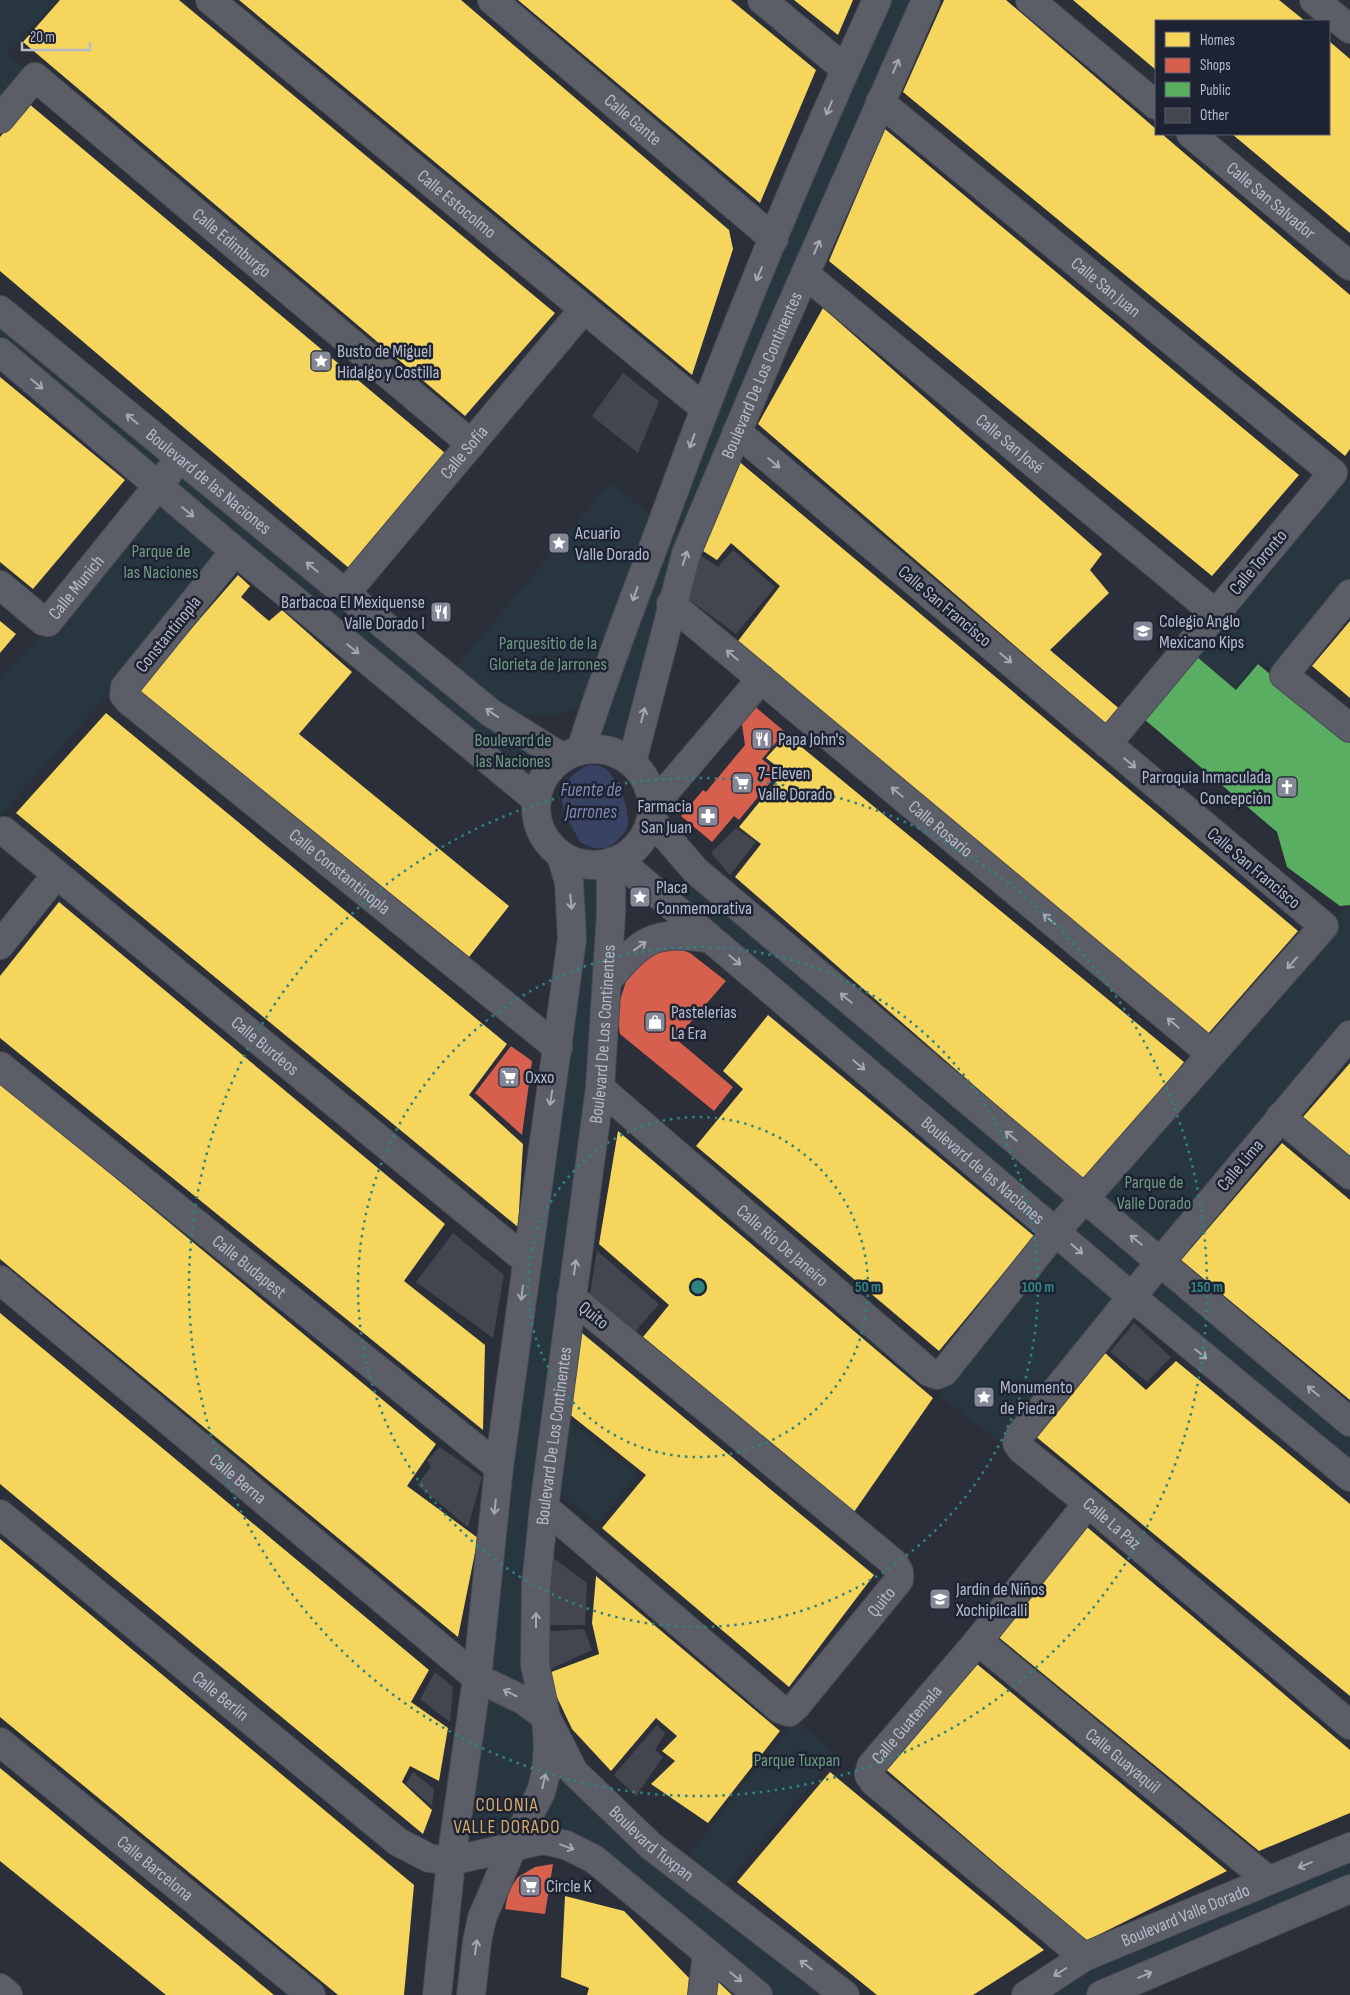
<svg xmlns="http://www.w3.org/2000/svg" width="1350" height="1995" font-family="'Sofia Sans Condensed',sans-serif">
	<rect width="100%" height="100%" fill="#2b2f39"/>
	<path fill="#28373f" d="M0,0H56L7,54L35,77L0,119Z
		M877,0H926L737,432L629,754L617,739L600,731L597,696L566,713L514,716L540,745L529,764L531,790L235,551L0,816V677L47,630L158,486L0,352V310L447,678L610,483L662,522Z
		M1333,473L1345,484L1350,479V594L1284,675L1257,662L1236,688L1187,648Z
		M591,869L611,872L541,1506L545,1746L514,1834L489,1837L469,1826L578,870Z
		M696,874L1350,1423V1477L675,905Z
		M1350,906V1035L1161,1261L1084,1198L1324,926Z
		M1059,1240L1126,1296L1000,1442L938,1395Z
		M565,1418L638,1474L598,1523L558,1492Z
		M795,1719L836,1755L716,1895L680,1866Z
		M565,1759L841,1995H760L543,1839L532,1816Z
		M1350,1850V1887L1096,1995H1036L1085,1959Z"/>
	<path fill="#384262" d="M588,765C591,765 596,765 600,766C617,772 629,806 628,823C628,828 625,832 621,836C609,851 599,851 581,843C563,811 546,787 588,765Z"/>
	<path fill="#f6d55c" d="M60,0H179L555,313L465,416L23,42Z
		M239,0H461L729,230L733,249L692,375Z
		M518,0H731L816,70L760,203Z
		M794,0H853L838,35Z
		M944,0H1006L1156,129V134H1162L1350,295V449L1345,456L903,92Z
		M1073,0H1279L1305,21H1156V70Z
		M1329,41L1350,59V233L1232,134H1329Z
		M28,103L445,453L350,569L0,271V137Z
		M885,129L1299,475L1212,576L829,261Z
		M823,308L1102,554L1090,570L1109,593L1050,650L1122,711L1110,728L758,424Z
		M0,377L125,480L33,589L0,562Z
		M736,459L1298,931L1207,1035L738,641L780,586L731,543L717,560L700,549Z
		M238,575L250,586L241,597L269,621L282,610L352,672L299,734L509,906L469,957L138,690Z
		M0,621L16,634L0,653Z
		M1350,621V698L1312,666Z
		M106,713L507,1044L469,1095L523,1144L518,1227L16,813Z
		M787,735L1184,1062L1086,1183L735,877L761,844L739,827L784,772L766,758Z
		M59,902L445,1224L404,1281L485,1345L483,1430L0,1038V976Z
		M768,1015L1034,1236L939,1351L696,1146L743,1089L723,1071Z
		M1350,1063V1156L1303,1117Z
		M0,1082L436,1444L407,1486L478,1538L458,1637L0,1259Z
		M618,1131L933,1398L854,1512L643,1337L669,1305L599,1244Z
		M1282,1143L1350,1200V1400L1181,1260Z
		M0,1313L429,1670L411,1702L448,1728L439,1781L410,1766L402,1782L432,1810L423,1834L0,1484Z
		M582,1333L874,1575L789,1687L602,1528L646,1475L568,1413Z
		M1105,1353L1146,1390L1176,1361L1350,1504V1696L1034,1435Z
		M1087,1527L1350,1750V1813L1259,1851L996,1635Z
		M0,1539L414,1885L404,1995H338L0,1717Z
		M596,1576L780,1731L708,1823L651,1784L675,1761L662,1751L677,1736L656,1718L611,1771L572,1729L546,1674L599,1654L592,1623Z
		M972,1660L1227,1871L1086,1941L882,1766Z
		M0,1768L274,1995H166L0,1861Z
		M830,1772L1044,1950L973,1995H877L737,1882Z
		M565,1896L624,1911L689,1978L688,1995H587L589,1988L561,1977Z
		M714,1978L732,1995H713Z"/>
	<path fill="#d6604d" d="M752,704L785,732L762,759L778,773L739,820L734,816L712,842L681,816L703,790L706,792L745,745L741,718Z
		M677,948L690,953L726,981L676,1039L733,1087L714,1111L620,1034L617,1010L627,978L654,950Z
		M511,1046L532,1061L522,1135L475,1093Z
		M553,1864L545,1914L505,1909L509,1890L518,1877L535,1867Z"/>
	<path fill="#5aae61" d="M1196,656L1236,690L1258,664L1350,742V905L1340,906L1287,867L1277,832L1144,719Z"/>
	<path fill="#43464f" d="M623,373L659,401L638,453L592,416Z
		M733,550L775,587L736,634L679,592L699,554L718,567Z
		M736,828L756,842L730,875L711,853Z
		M453,1233L504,1275L493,1338L416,1282Z
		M597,1251L659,1304L634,1333L590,1294Z
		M1134,1323L1171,1357L1147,1382L1110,1352Z
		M440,1447L482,1477L468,1527L417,1485L431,1467L427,1460Z
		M552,1557L587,1583L585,1625H545Z
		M584,1629L592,1650L546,1671L541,1632Z
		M435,1672L453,1687L450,1722L420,1699Z
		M657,1725L665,1733L655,1750L663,1757L636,1796L614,1775Z
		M413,1772L434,1789L432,1806L406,1784Z"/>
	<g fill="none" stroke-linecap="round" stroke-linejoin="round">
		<g stroke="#474a52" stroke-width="30">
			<g id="minor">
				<path id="s1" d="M210,0L704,408"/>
				<path id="s2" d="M492,0L774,239"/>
				<path d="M762,0L845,69"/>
				<path d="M1030,0L1156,105"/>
				<path d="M1314,0L1350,29"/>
				<path id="s3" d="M880,102L1333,473L1107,744"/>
				<path id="s4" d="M0,119L35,77L471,444"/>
				<path id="s5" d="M1191,134L1350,266"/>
				<path id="s6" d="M805,274L1216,614"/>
				<path id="s7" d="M0,310L491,713L563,758"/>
				<path d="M0,352L235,551L537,800"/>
				<path id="s8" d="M235,551L125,687L124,695L128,700L558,1048"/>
				<path id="s9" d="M0,585L43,621L48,622L169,472"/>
				<path id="s10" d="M345,594L583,310"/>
				<path d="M1350,594L1284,675L1350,728"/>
				<path id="s11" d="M671,604L1211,1054"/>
				<circle cx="594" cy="807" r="58"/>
				<path d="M581,750C605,672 635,597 663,521C727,345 799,170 877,0"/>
				<path id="s12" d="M632,762L686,554L776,340L926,0"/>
				<path d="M653,806L761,679"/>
				<path d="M651,819L696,871L1350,1422"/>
				<path id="s13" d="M4,831L526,1260"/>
				<path id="s14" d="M618,860L1132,1297L1350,1477"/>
				<path d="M0,945L56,875"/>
				<path d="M607,981C643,939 651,931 707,938"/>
				<path id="s15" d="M1350,1035L1161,1261L1020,1435L1017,1443L1021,1449L1088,1503L1350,1725"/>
				<path id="s16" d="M0,1066L499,1467"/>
				<path id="s17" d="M600,1088L929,1372L937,1375L944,1372L1056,1231L1324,926L737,432"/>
				<path d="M1280,1117L1350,1175"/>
				<path id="s18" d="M0,1280L477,1678L523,1700L546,1717L574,1772L651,1846L845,1995"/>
				<path id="s19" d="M544,1507L780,1709L789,1712L796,1706L899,1580V1572L894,1563L571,1297"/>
				<path id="s20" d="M0,1514L398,1842L429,1858L451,1861L543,1840L566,1845L594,1859L758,1995"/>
				<path id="s21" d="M978,1641L1268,1880"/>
				<path id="s22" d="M0,1742L311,1995"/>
				<path id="s23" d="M1084,1957L874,1782L869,1775L871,1766L978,1641L1088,1503"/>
				<path d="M0,1988L8,1995"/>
				<path d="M437,1995L451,1861L477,1678L499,1467L572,939L569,882L561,855"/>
				<path id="s24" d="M471,1995L477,1942L482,1918L513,1846L541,1792L546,1772L548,1746L546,1717L535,1665L536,1585L544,1507L600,1088L611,914V862"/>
				<path d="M702,1995L707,1953"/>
				<path id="s25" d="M1026,1995L1084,1957L1350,1847"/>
				<path d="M1101,1995L1350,1889"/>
			</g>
		</g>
		<use href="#minor" stroke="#5b5e67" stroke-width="28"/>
	</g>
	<defs><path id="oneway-shaft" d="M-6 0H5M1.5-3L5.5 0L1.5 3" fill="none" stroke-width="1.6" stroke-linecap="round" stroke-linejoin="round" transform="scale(1.25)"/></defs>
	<g stroke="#a4a8b5">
		<use href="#oneway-shaft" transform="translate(896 66) rotate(-66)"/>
		<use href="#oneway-shaft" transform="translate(829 108) rotate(113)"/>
		<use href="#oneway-shaft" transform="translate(817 247) rotate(-67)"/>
		<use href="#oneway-shaft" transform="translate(759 274) rotate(113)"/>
		<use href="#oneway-shaft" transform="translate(37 384) rotate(40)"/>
		<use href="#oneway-shaft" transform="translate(132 419) rotate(-140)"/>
		<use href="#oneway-shaft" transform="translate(692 441) rotate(110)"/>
		<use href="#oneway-shaft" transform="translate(774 463) rotate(40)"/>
		<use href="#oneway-shaft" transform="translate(188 512) rotate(40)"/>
		<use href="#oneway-shaft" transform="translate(685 558) rotate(-72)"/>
		<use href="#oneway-shaft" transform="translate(312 567) rotate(-140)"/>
		<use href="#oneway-shaft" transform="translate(635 594) rotate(110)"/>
		<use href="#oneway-shaft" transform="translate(353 649) rotate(39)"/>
		<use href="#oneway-shaft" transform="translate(732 655) rotate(-140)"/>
		<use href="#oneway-shaft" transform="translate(1006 658) rotate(40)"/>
		<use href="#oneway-shaft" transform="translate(492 713) rotate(-145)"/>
		<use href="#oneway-shaft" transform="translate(643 715) rotate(-76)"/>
		<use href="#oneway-shaft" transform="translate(1130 763) rotate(40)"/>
		<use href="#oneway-shaft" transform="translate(897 792) rotate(-140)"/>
		<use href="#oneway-shaft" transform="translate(571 902) rotate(84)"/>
		<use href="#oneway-shaft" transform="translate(1049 919) rotate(-140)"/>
		<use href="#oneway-shaft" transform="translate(640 946) rotate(-36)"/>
		<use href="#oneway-shaft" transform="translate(735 960) rotate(40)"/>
		<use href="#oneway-shaft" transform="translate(1292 963) rotate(131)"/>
		<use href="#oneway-shaft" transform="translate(846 998) rotate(-140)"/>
		<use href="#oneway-shaft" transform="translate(1173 1023) rotate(-140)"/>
		<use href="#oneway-shaft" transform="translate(859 1065) rotate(40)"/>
		<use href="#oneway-shaft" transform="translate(551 1098) rotate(99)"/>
		<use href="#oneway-shaft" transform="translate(1011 1136) rotate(-140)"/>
		<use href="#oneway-shaft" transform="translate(1136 1240) rotate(-141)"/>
		<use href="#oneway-shaft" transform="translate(1077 1249) rotate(41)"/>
		<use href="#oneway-shaft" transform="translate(575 1267) rotate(-82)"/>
		<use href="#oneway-shaft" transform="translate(522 1293) rotate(97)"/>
		<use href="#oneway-shaft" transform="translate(1201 1354) rotate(40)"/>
		<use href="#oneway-shaft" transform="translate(1313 1391) rotate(-140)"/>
		<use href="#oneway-shaft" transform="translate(495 1507) rotate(96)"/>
		<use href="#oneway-shaft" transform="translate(536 1620) rotate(-90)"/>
		<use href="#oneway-shaft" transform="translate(510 1693) rotate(-153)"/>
		<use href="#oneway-shaft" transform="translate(544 1781) rotate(-77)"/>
		<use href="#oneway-shaft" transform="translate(567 1847) rotate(20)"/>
		<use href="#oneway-shaft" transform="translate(1305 1865) rotate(158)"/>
		<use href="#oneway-shaft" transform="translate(476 1947) rotate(-82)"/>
		<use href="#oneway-shaft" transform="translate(806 1965) rotate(-143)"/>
		<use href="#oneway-shaft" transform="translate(1060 1972) rotate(148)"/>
		<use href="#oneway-shaft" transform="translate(1145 1975) rotate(-23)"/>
		<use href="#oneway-shaft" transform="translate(736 1977) rotate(39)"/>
	</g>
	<g fill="none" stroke="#308480" stroke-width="2.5" stroke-dasharray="2.5 5">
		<circle cx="698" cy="1287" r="170"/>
		<circle cx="698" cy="1287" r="340"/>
		<circle cx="698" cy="1287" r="509"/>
	</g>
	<defs>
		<g id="sight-square" transform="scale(1.125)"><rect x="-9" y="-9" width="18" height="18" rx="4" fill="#858997" stroke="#1e2334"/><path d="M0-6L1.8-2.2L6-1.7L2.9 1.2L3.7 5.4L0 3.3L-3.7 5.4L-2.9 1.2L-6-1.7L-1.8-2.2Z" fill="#fff"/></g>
		<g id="restaurant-square" transform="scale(1.125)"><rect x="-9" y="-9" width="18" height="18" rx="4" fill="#858997" stroke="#1e2334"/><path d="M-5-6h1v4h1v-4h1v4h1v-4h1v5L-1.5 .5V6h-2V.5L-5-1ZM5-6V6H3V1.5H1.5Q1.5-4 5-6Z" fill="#fff"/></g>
		<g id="school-square" transform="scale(1.125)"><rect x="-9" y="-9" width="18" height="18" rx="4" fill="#858997" stroke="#1e2334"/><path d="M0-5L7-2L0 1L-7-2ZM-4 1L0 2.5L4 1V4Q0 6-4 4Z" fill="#fff"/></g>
		<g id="supermarket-square" transform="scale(1.125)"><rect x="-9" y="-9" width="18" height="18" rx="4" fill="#858997" stroke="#1e2334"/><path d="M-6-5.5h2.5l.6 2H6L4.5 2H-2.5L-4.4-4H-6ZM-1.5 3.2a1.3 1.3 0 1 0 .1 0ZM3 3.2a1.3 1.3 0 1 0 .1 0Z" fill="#fff"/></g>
		<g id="church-square" transform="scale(1.125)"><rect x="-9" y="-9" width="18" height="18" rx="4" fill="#858997" stroke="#1e2334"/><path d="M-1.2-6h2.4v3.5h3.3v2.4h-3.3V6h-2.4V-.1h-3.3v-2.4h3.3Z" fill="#fff"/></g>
		<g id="pharmacy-square" transform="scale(1.125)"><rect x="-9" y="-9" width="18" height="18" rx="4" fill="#858997" stroke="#1e2334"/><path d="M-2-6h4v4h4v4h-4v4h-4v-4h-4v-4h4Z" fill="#fff"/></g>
		<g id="shop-square" transform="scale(1.125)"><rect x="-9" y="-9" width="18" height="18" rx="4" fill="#858997" stroke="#1e2334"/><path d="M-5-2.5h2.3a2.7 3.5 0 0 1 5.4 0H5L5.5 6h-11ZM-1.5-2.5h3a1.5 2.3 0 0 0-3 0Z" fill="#fff"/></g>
	</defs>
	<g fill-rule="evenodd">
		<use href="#sight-square" x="321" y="361"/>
		<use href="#sight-square" x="559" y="543"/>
		<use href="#restaurant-square" x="441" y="612"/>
		<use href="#school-square" x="1143" y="631"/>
		<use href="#restaurant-square" x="762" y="739"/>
		<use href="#supermarket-square" x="742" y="783"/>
		<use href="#church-square" x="1287" y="787"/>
		<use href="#pharmacy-square" x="708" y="816"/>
		<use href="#sight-square" x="640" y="897"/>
		<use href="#shop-square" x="655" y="1022"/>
		<use href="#supermarket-square" x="509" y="1077"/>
		<use href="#sight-square" x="984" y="1397"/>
		<use href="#school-square" x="940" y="1599"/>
		<use href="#supermarket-square" x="530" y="1886"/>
	</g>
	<g text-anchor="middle" stroke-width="5" stroke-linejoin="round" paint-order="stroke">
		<g font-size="18" fill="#b6bac9" stroke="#1e2334">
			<text dy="6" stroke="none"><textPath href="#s2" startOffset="185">Calle Gante</textPath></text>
			<text dy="6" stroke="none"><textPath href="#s5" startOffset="104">Calle San Salvador</textPath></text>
			<text dy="6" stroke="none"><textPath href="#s1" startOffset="320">Calle Estocolmo</textPath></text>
			<text dy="6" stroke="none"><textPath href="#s4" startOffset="312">Calle Edimburgo</textPath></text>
			<text dy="6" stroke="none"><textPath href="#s3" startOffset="292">Calle San Juan</textPath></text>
			<text dy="6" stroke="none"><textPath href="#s12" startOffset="409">Boulevard De Los Continentes</textPath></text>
			<text dy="6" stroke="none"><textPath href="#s6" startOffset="266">Calle San José</textPath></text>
			<text dy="6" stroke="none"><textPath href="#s10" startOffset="185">Calle Sofía</textPath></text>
			<text dy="6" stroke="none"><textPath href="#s7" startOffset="270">Boulevard de las Naciones</textPath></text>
			<text transform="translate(1258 562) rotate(-50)" y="6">Calle Toronto</text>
			<text dy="6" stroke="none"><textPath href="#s9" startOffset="106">Calle Munich</textPath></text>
			<text transform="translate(945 606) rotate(40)" y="6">Calle San Francisco</text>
			<text transform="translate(168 634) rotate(-51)" y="6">Constantinopla</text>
			<text dy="6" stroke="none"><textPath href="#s11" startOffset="351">Calle Rosario</textPath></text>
			<text transform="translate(1254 868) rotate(40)" y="6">Calle San Francisco</text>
			<text dy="6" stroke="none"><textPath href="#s8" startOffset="462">Calle Constantinopla</textPath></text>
			<text dy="6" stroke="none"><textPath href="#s24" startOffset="981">Boulevard De Los Continentes</textPath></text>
			<text dy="6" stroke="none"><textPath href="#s13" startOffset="338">Calle Burdeos</textPath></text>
			<text transform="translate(1240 1165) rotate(-50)" y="6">Calle Lima</text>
			<text dy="6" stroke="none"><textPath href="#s14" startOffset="479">Boulevard de las Naciones</textPath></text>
			<text dy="6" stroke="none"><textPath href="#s17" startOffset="241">Calle Río De Janeiro</textPath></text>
			<text dy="6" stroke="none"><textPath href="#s16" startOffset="320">Calle Budapest</textPath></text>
			<text transform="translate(594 1315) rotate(39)" y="6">Quito</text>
			<text dy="6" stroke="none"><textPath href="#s24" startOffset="576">Boulevard De Los Continentes</textPath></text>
			<text dy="6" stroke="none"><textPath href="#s18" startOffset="310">Calle Berna</textPath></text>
			<text dy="6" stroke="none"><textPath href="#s15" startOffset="652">Calle La Paz</textPath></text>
			<text dy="6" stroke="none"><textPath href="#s19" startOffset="464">Quito</textPath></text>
			<text dy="6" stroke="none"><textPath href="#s20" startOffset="286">Calle Berlín</textPath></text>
			<text dy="6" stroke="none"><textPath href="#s23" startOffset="346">Calle Guatemala</textPath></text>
			<text dy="6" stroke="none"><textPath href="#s21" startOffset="188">Calle Guayaquil</textPath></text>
			<text dy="6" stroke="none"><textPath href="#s18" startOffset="868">Boulevard Tuxpan</textPath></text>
			<text dy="6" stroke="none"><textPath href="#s22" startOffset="200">Calle Barcelona</textPath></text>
			<text dy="6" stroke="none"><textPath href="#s25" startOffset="179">Boulevard Valle Dorado</textPath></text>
		</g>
		<g font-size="18" fill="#b6bac9" stroke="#1e2334" text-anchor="start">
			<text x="337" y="357">Busto de Miguel<tspan x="337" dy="21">Hidalgo y Costilla</tspan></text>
			<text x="575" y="539">Acuario<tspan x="575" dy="21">Valle Dorado</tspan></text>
			<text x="425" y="608" text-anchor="end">Barbacoa El Mexiquense<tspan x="425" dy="21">Valle Dorado I</tspan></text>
			<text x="1159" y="627">Colegio Anglo<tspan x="1159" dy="21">Mexicano Kips</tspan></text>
			<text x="778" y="745">Papa John's</text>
			<text x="758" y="779">7-Eleven<tspan x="758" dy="21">Valle Dorado</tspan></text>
			<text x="1271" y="783" text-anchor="end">Parroquia Inmaculada<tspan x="1271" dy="21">Concepción</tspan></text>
			<text x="692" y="812" text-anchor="end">Farmacia<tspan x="692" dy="21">San Juan</tspan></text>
			<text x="656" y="893">Placa<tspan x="656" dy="21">Conmemorativa</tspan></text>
			<text x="671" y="1018">Pastelerías<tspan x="671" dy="21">La Era</tspan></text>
			<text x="525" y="1083">Oxxo</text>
			<text x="1000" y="1393">Monumento<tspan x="1000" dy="21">de Piedra</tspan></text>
			<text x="956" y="1595">Jardín de Niños<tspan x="956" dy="21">Xochipilcalli</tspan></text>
			<text x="546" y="1892">Circle K</text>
		</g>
		<g font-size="18" fill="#6d9a80" stroke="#1e2334">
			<text x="161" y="557">Parque de<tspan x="161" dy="21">las Naciones</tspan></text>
			<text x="548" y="649">Parquesitio de la<tspan x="548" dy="21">Glorieta de Jarrones</tspan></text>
			<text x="513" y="746">Boulevard de<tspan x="513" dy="21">las Naciones</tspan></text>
			<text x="1154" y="1188">Parque de<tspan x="1154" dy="21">Valle Dorado</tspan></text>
			<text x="797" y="1766">Parque Tuxpan</text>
		</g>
		<g font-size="19" font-style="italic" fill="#7e8ab1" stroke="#1e2334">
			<text x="591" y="796">Fuente de<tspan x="591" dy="22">Jarrones</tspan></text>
		</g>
		<g font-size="19" letter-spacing="1" fill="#d3aa67" stroke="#1e2334">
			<text x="507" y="1811">COLONIA<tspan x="507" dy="22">VALLE DORADO</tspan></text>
		</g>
	</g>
	<circle cx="698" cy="1287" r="8" fill="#308480" stroke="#1e2334" stroke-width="2.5"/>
	<g font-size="15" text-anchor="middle" font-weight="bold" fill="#308480" stroke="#1e2334" stroke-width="5" stroke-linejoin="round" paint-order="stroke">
		<text x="868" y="1292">50 m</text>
		<text x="1038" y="1292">100 m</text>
		<text x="1207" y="1292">150 m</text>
	</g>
	<rect x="1155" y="20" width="175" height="115" fill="#1e2334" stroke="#5b5f70"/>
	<rect x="1165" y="32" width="25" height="15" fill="#f6d55c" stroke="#5b5f70"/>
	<text x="1200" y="45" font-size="15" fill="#b6bac9">Homes</text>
	<rect x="1165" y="58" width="25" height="15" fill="#d6604d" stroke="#5b5f70"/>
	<text x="1200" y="70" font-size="15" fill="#b6bac9">Shops</text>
	<rect x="1165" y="82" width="25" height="15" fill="#5aae61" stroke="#5b5f70"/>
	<text x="1200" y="95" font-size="15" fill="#b6bac9">Public</text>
	<rect x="1165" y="108" width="25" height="15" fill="#43464f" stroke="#5b5f70"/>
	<text x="1200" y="120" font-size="15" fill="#b6bac9">Other</text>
	<path d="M22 42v8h68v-8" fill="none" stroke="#b6bac9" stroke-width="2.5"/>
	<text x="30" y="42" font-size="15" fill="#b6bac9" stroke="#1e2334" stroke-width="4" paint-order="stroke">20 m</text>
</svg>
